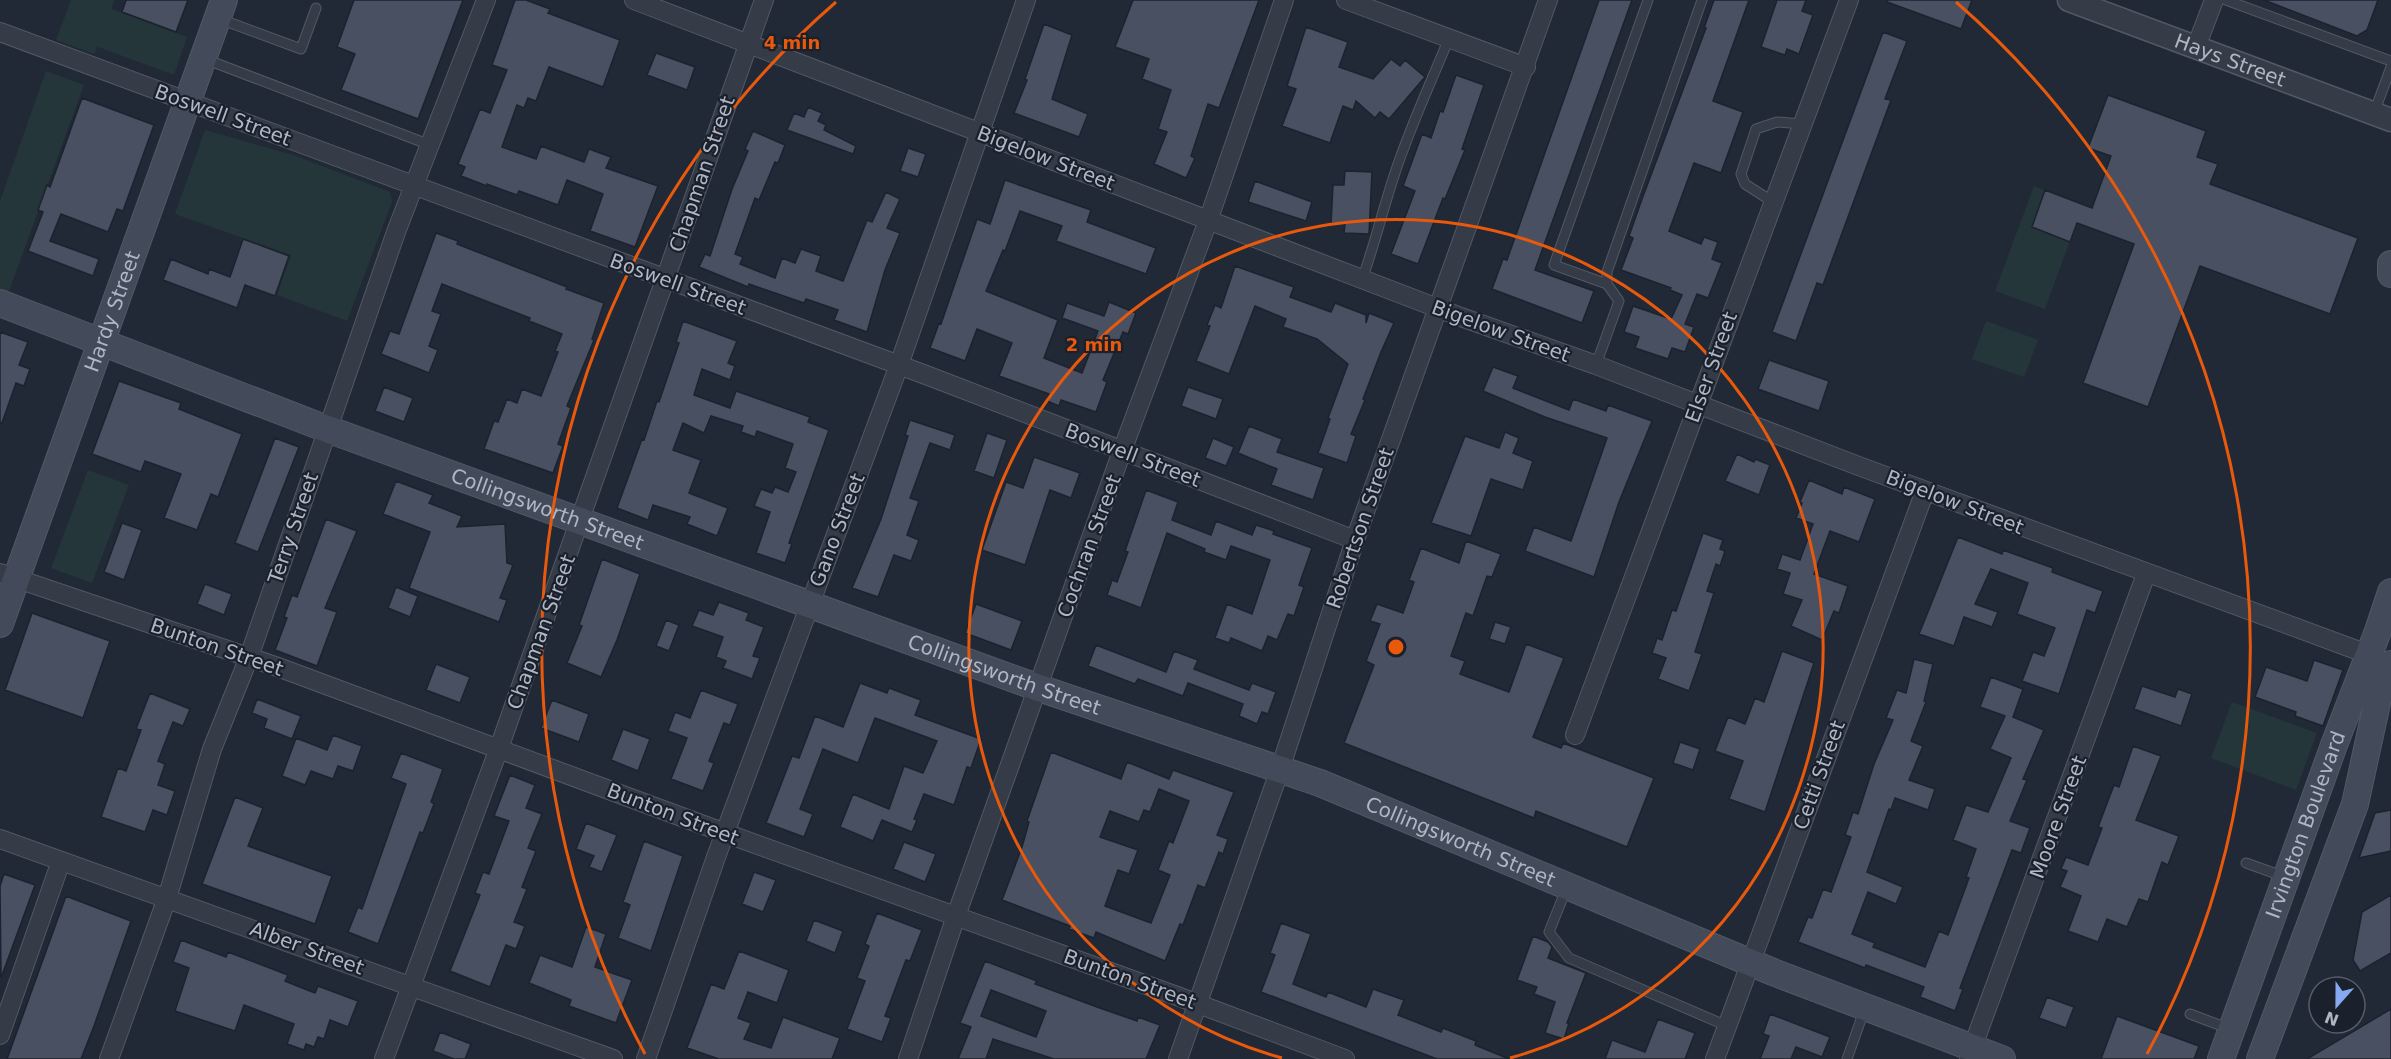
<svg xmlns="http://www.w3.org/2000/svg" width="2391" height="1059" font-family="'DejaVu Sans',sans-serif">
	<rect width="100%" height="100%" fill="#212937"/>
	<path fill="#243639" d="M71,0H114L111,9L187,37L174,75L98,47V45L94,54L56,40Z
		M46,71L84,85L8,294L0,291V201Z
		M205,130L293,155L390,192L392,202L347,321L277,295L291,255L175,214Z
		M2034,186L2083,205L2045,309L1995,291Z
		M1986,321L2038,340L2024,377L1972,359Z
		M88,470L129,485L92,583L51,568Z
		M2232,702L2317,733L2296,790L2211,758Z"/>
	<path fill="#485061" stroke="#1c222e" stroke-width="1.5" fill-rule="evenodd" d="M126,0H188L176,32L122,12Z
		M354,0H463L418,119L341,90L355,54L337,47Z
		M515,0H526L550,9L548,13L620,40L603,87L549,67L536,101L528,98L524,108L517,105L502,147L536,159L541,146L584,162L589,149L611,157L606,168L658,186L635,247L590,231L603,194L567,180L558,205L519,191L517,195L487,184V186L461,176L465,167L458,164L480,109L490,113L507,70L492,65Z
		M1133,0H1259L1219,108L1208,104L1191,156L1195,158L1186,178L1154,164L1167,132L1158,129L1171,90L1142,79L1149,59L1115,47Z
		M1599,0H1632L1535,270L1594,291L1582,323L1492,289L1503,259L1507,260Z
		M1714,0H1749L1713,101L1743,112L1721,173L1694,163L1669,231L1701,244L1704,237L1718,242L1712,259L1722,263L1708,298L1697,294L1685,324L1694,327L1685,352L1672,348L1668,359L1635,348L1639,337L1624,332L1633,306L1671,319L1682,295L1670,290L1671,288L1621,270L1633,238L1629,236L1642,199L1706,28H1704Z
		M1777,0H1806L1802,11L1813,15L1799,54L1787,49L1785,55L1761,47Z
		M1887,0H1972L1961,29L1887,2Z
		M2264,0H2378L2367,30L2357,36Z
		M1044,24L1072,35L1052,99L1088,114L1079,137L1014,113L1027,80L1025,79Z
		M1306,27L1348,42L1339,67L1373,79L1391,59L1400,66L1405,60L1425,77L1389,119L1380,112L1375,118L1356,101L1353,110L1343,106L1330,143L1282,126L1296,89L1287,86Z
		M1883,32L1907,41L1885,99L1891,100L1823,285L1817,283L1796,341L1772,332Z
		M656,53L695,67L687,90L647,75Z
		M1456,75L1484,85L1462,149L1465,150L1445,199L1443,198L1418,264L1391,254L1415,191L1403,186L1422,134L1431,138L1440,111L1443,112Z
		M2108,95L2206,131L2197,157L2218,164L2210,184L2358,238L2330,314L2200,266L2148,407L2083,383L2134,244L2077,223L2070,242L2032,227L2045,190L2092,208L2111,156L2088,148Z
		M82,98L154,125L123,211L117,209L108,232L61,214L50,241L99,259L93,276L28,251L43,212L38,210L47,185L50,187Z
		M808,107L822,113L818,121L826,125L824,130L856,146L853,154L787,130L794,113L804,117Z
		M753,131L785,145L778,163L775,162L759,200L755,198L735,254L743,257L740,264L775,278L782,258L795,263L801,249L821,256L816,271L843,281L867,220L872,222L886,192L900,199L887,228L900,233L885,270L867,332L834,320L838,310L806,299L804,303L749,284L748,287L699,267L705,254L710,256L732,189L748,151L745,149Z
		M908,148L926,154L918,177L900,171Z
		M1345,171L1372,172L1369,234L1344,233L1345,224L1331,223L1333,185H1344Z
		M1005,180L1091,210L1087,222L1156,248L1146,274L1056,241L1062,226L1020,211L1005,251L1003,250L986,291L1058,320L1044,358L1082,373L1098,331L1062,318L1067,303L1104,316L1109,302L1136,313L1128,334L1123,332L1103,380L1107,382L1096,412L1061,400L1059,406L1047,401L1049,394L999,376L1012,343L977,329L965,361L930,348L939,323L941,324L977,219L990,224Z
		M1255,181L1312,202L1306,221L1248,202Z
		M436,233L458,241L457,244L567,287L566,289L604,303L592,339L594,340L567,406L571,408L558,444L563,446L553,473L484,449L494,421L498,422L507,399L517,403L522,389L541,396L558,352L555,351L562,334L529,321L530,318L442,284L432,311L441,314L429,346L438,350L429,373L381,354L390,331L399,334Z
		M243,239L289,256L275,296L245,285L237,308L163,280L171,259L208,274L209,269L230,277Z
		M1235,266L1294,287L1290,297L1331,312L1335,303L1366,315V323L1369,313L1394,323L1381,352L1363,399L1365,400L1351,434L1356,436L1347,463L1318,453L1330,419L1328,418L1348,364L1317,339L1283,327L1286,319L1255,306L1229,374L1196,361L1210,326L1207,325L1215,305L1221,308Z
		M683,321L737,341L728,363L735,366L730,380L702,369L694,395L730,408L736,391L810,417L808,422L829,430L789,543L792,544L785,563L756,553L770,512L754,506L761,489L772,493L775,487L788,492L796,472L785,468L793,444L757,431L755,437L741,432L743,426L711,416L704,433L683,423L673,450L701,460L689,493L728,508L717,536L687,524L690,517L653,505L648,520L617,508L642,439L644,440L657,401L659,402L679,343L676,342Z
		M0,332L28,342L19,365L30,369L24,386L16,383L2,423H0Z
		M1769,360L1829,381L1819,411L1758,389Z
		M1493,367L1518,376L1513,388L1569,410L1573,399L1606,411L1608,405L1652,421L1619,502L1594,577L1525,551L1534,527L1571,541L1607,438L1545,417L1483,391Z
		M119,381L181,403L179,409L242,434L218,497L211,494L197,530L164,518L181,474L145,461L141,472L92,454Z
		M384,387L413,398L404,422L375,411Z
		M1188,387L1223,399L1216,419L1181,406Z
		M910,420L955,435L950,450L930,443L910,498L919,501L907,535L919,540L911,561L894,555L878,597L852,588L881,519L908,436L905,435Z
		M1249,426L1282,439L1277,452L1324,468L1313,500L1271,485L1277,469L1238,453Z
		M1505,432L1519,438L1513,453L1533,461L1523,490L1491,479L1471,536L1431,523L1465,436L1499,448Z
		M987,433L1007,440L994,478L974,471Z
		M275,438L299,447L258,552L235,543Z
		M1213,438L1234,447L1226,466L1205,458Z
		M1737,454L1754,462L1755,459L1770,465L1759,495L1725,481Z
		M1034,457L1080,473L1071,498L1050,490L1025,565L982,550L1006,482L1023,488Z
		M1809,480L1842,494L1844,487L1875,499L1859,542L1830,531L1814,574L1848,586L1839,613L1834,611L1822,640L1791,626L1802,600L1783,594L1790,573L1777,569L1782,554L1800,560L1813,524L1796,518L1802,503L1800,502Z
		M396,481L433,495L429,503L462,516L457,527L505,524L507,563L513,565L500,598L507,600L499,622L409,588L430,532L383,514Z
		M1146,490L1178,502L1172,520L1211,535L1216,521L1252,535L1256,525L1274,531L1273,534L1312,548L1299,585L1304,587L1294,616L1288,614L1277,640L1268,636L1262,651L1231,638L1229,643L1215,638L1227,604L1252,614L1270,560L1231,546L1226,560L1204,552L1205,549L1167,533L1141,608L1107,595L1112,580L1117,582L1128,552L1125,551Z
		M326,519L357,531L325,608L337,612L317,666L275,650L287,618L284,617L292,595L297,597Z
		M122,523L142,530L124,580L104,572Z
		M1703,533L1723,540L1720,549L1725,551L1720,566L1716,564L1707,591L1714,593L1695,652L1702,654L1689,691L1658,679L1666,658L1652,653L1657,638L1662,640L1672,610L1676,611Z
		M1958,537L2002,554L2003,550L2053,568L2052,572L2103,591L2095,613L2087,610L2059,694L2022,681L2033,652L2044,656L2055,628L2017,614L2028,583L1991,569L1975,604L1998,612L1992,627L1964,617L1954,646L1919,634Z
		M1466,541L1501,554L1492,577L1487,576L1473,616L1466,613L1451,656L1465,661L1460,674L1509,692L1526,644L1564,658L1533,737L1561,748L1563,743L1654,778L1627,847L1536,811L1534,818L1344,743L1374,665L1366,661L1380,624L1370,621L1377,604L1403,613L1414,582L1409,580L1421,548L1459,563Z
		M602,559L640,574L617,640L601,677L567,663L582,626L579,625Z
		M205,584L232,594L224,615L197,604Z
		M396,587L418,596L410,617L388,608Z
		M719,602L749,613L746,620L764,627L753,656L760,658L752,679L723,668L726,661L716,657L723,637L692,626L699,610L713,615Z
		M976,604L1022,621L1011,650L965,633Z
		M32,613L110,641L83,718L5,690Z
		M666,620L679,625L669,651L656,646Z
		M1495,622L1511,627L1505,644L1489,639Z
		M1096,645L1166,672L1174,651L1198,660L1194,669L1249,690L1252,683L1276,692L1268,714L1262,712L1257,724L1239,716L1243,704L1188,683L1183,696L1138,679L1135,684L1088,666Z
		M1782,651L1814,663L1765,812L1729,799L1743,761L1715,751L1728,717L1745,724L1755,698L1764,702Z
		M1914,659L1933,664L1924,701L1926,702L1911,741L1923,746L1909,780L1935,789L1928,810L1895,798L1891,810L1889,809L1867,872L1903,887L1896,904L1868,892L1852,934L1875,943L1873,947L1925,967L1939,931L1948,935L1969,878L1966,877L1976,849L1953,840L1966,805L1988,812L2011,758L1990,749L2005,716L1980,707L1991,677L2023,689L2013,717L2044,730L2023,779L2027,780L2010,821L2030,828L2021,853L2012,850L1960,988L1963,989L1955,1011L1920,997L1924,987L1866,965L1865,968L1798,942L1808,917L1812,918L1823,889L1831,892L1851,837L1845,835L1853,812L1858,814L1874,764L1893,720L1886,718L1897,690L1906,693Z
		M2314,660L2343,670L2323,726L2295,716L2296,712L2255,697L2266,667L2307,681Z
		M436,664L470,677L460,703L426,690Z
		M860,683L887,693L889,688L921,700L915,715L981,739L971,768L967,767L954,805L924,794L914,819L917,820L912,832L882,820L873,841L840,827L853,794L889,809L904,766L923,773L937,741L875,718L858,763L823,749L800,809L813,814L804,837L766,823L792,756L799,758L815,716L843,727Z
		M2142,686L2175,697L2178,689L2192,694L2181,726L2134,709Z
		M701,690L738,704L730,725L724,723L709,761L714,763L703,791L671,779L687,738L668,731L675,712L690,718Z
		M150,693L190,709L183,726L173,722L158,761L165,764L158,785L175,791L167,815L153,810L145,832L101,817L118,768L126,771L141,730L136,729Z
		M257,699L301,716L292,739L264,728L267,719L252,713Z
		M552,700L589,714L579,742L541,728Z
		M623,729L650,739L638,771L611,760Z
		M333,735L362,746L353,771L338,766L333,779L311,771L305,785L282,776L296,738L327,750Z
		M1680,742L1700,749L1693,770L1673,763Z
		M2133,746L2161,756L2136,820L2179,836L2168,865L2162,862L2148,902L2139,899L2127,927L2107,919L2098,942L2068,931L2081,896L2060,887L2067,871L2061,869L2066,857L2088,865L2102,828L2098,827L2114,785L2119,787Z
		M1051,752L1121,779L1127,762L1169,779L1173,770L1234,792L1217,835L1228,839L1223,854L1219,852L1205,888L1198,885L1183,925L1180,924L1165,961L1096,932L1094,938L1069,929L1070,926L1002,900L1022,847L1029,822L1027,821ZM1159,789L1189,801L1173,843L1169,841L1158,870L1170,875L1151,923L1105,906L1118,870L1129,874L1138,850L1100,837L1110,811L1139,822L1144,810L1150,812Z
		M401,753L443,769L431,802L434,804L423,833L420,832L378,944L348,932L358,907L362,909L406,784L391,778Z
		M510,775L535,785L526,808L542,814L528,848L536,851L522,887L527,889L514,922L525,926L516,949L506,945L490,987L450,971L480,895L475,893L483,872L489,874L509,821L494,816Z
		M235,797L263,808L248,846L332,876L315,924L202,884Z
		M2391,810V851L2359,858L2375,813Z
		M586,823L617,835L602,872L589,867L594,856L576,849Z
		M644,841L683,856L651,951L618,938L630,905L623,902Z
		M904,842L936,854L925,882L893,869Z
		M754,872L776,880L763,912L742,904Z
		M4,874L35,885L1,978L0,886Z
		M2391,895V953L2360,971L2353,960L2362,912Z
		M66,896L131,921L94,1026L81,1059H7Z
		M877,913L922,930L910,961L906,960L885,1016L891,1018L882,1042L847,1029L865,981L857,978L869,946L865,944Z
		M814,920L843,931L835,953L806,941Z
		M1281,923L1311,934L1293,984L1326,997L1328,992L1366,1007L1373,989L1404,1000L1398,1015L1441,1032L1443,1028L1476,1041L1475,1045L1509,1059H1437L1261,992L1275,955L1270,953Z
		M586,927L606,934L595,967L632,980L616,1023L569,1006L571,1000L529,983L540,955L572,967Z
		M1533,936L1548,942L1552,947L1548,958L1586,973L1567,1023H1569L1564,1039L1545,1033L1555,1002L1534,994L1537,987L1517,980Z
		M181,940L226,957L228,952L288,975L285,981L315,993L318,986L358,1001L348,1027L330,1020L324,1039L318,1037L314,1047L306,1044L304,1050L287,1044L294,1024L244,1005L235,1031L175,1011L189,968L173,962Z
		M739,951L789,970L777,1003L748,992L738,1018L751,1023L744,1039L771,1048L783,1017L840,1038L832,1059H719L687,1048L711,984L724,989Z
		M985,961L1037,981L1035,984L1097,1007L1137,1021L1138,1017L1160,1025L1146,1059H1054L993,1039L986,1059H958L971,1027L960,1023ZM991,990L1046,1011L1036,1037L981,1016Z
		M2047,997L2074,1007L2066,1028L2039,1018Z
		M2391,1009V1059H2307Z
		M1770,1014L1830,1037L1822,1057L1796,1047L1791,1059H1760L1769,1036L1763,1034Z
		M2117,1016L2199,1046L2194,1059H2101Z
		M1658,1019L1695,1033L1685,1059H1605L1612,1040L1645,1052Z
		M440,1032L471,1044L465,1059H454L433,1051Z"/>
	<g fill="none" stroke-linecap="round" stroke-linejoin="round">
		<g stroke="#525965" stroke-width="11">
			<path id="service" d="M2226,0L2391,61
				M220,19L301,49L316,8
				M205,59L430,145
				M2374,113L2391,67
				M1773,202L1745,184L1741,174L1756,129L1777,122L1802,124
				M1362,280C1374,246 1382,213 1393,179C1408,131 1430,85 1449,38
				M1607,284L1554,265L1648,0
				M1596,365L1619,301L1607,284V272L1702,0
				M2246,863L2285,877
				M1567,887L1549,932L1569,958L1727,1026
				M2190,1014L2230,1029
				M1847,1059L1865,1008"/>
		</g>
		<g stroke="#525965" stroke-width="20">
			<path id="minor" d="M634,0L1461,317L1596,365L1856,465L2370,655
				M1346,0L1526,67
				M0,32L926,375L1355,540
				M2196,47L2214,0
				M0,573L275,666L725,833L1177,996L1345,1059
				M1575,735L1849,0
				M0,839L613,1059
				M0,1035L61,861
				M1969,1057L2146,574
				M109,1059L167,898L212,749L249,657L396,232L486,0
				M384,1059L499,748L764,0
				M646,1059L716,857L899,365L1026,0
				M908,1059L956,916L1122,451L1208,221L1284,0
				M1178,1059L1280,769L1355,540L1548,0
				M1715,1059L1925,491"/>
		</g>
		<g stroke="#525965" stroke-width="25">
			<g id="tertiary">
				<path id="s1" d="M2069,0L2391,120"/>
			</g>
		</g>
		<g stroke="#525965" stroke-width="28">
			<g id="secondary">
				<path d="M2391,264V274"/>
				<path id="s2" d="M0,303L327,429L1039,688L1320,783L1773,972L2002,1059"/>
				<path id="s3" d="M0,624L224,0"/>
				<path id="s4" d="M2221,1059L2334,745L2378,631L2391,592"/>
				<path d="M2260,1059L2355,804L2381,685L2391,664"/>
			</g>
		</g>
		<use href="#service" stroke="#353b47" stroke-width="9"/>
		<use href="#minor" stroke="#353b47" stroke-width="18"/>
		<use href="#tertiary" stroke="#353b47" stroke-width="22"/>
		<use href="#secondary" stroke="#434a5a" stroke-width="26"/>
	</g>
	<g fill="none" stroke="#e8590c" stroke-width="3">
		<path d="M1282 1058A427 427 0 1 1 1510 1058"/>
		<path d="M645 1054A854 854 0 0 1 836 2M1956 2A854 854 0 0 1 2147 1054"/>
	</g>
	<g text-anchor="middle" stroke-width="4.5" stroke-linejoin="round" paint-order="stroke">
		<g font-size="20" fill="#afb6c4" stroke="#1a202c">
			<text dy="7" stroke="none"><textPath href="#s1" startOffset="172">Hays Street</textPath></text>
			<text transform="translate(223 115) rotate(20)" y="7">Boswell Street</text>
			<text transform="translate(1046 158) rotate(21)" y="7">Bigelow Street</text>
			<text transform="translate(702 174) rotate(-71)" y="7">Chapman Street</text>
			<text transform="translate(678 284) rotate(20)" y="7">Boswell Street</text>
			<text dy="7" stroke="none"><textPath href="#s3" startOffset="332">Hardy Street</textPath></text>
			<text transform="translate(1501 331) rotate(20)" y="7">Bigelow Street</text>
			<text transform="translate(1711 367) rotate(-70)" y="7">Elser Street</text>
			<text transform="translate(1133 455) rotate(21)" y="7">Boswell Street</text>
			<text transform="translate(1955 502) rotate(21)" y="7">Bigelow Street</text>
			<text dy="7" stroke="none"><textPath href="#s2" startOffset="585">Collingsworth Street</textPath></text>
			<text transform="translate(293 528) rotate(-71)" y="7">Terry Street</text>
			<text transform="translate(1360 528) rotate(-71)" y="7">Robertson Street</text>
			<text transform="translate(837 530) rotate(-69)" y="7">Gano Street</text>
			<text transform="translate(1089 546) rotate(-70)" y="7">Cochran Street</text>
			<text transform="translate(541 632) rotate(-70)" y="7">Chapman Street</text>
			<text transform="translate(217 647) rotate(19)" y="7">Bunton Street</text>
			<text dy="7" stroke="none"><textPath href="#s2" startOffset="1071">Collingsworth Street</textPath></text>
			<text transform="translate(1819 775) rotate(-70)" y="7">Cetti Street</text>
			<text transform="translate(673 814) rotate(21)" y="7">Bunton Street</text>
			<text transform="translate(2058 817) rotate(-70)" y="7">Moore Street</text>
			<text dy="7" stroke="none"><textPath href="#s4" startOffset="249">Irvington Boulevard</textPath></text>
			<text dy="7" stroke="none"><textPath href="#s2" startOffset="1557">Collingsworth Street</textPath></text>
			<text transform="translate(307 948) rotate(20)" y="7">Alber Street</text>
			<text transform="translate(1130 979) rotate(20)" y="7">Bunton Street</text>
		</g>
	</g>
	<circle cx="1396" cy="647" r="9" fill="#e8590c" stroke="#1a202c" stroke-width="3"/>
	<g font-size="18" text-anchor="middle" font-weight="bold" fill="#e8590c" stroke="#1a202c" stroke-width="4.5" stroke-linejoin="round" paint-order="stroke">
		<text x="792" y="49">4 min</text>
		<text x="1094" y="351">2 min</text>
	</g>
	<g transform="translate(2337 1005) rotate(201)"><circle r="28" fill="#1a202c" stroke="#565c69" stroke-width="1.5"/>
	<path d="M0-4.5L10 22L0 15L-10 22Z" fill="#86a9f2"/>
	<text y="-9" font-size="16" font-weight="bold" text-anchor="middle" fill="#afb6c4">N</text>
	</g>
</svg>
